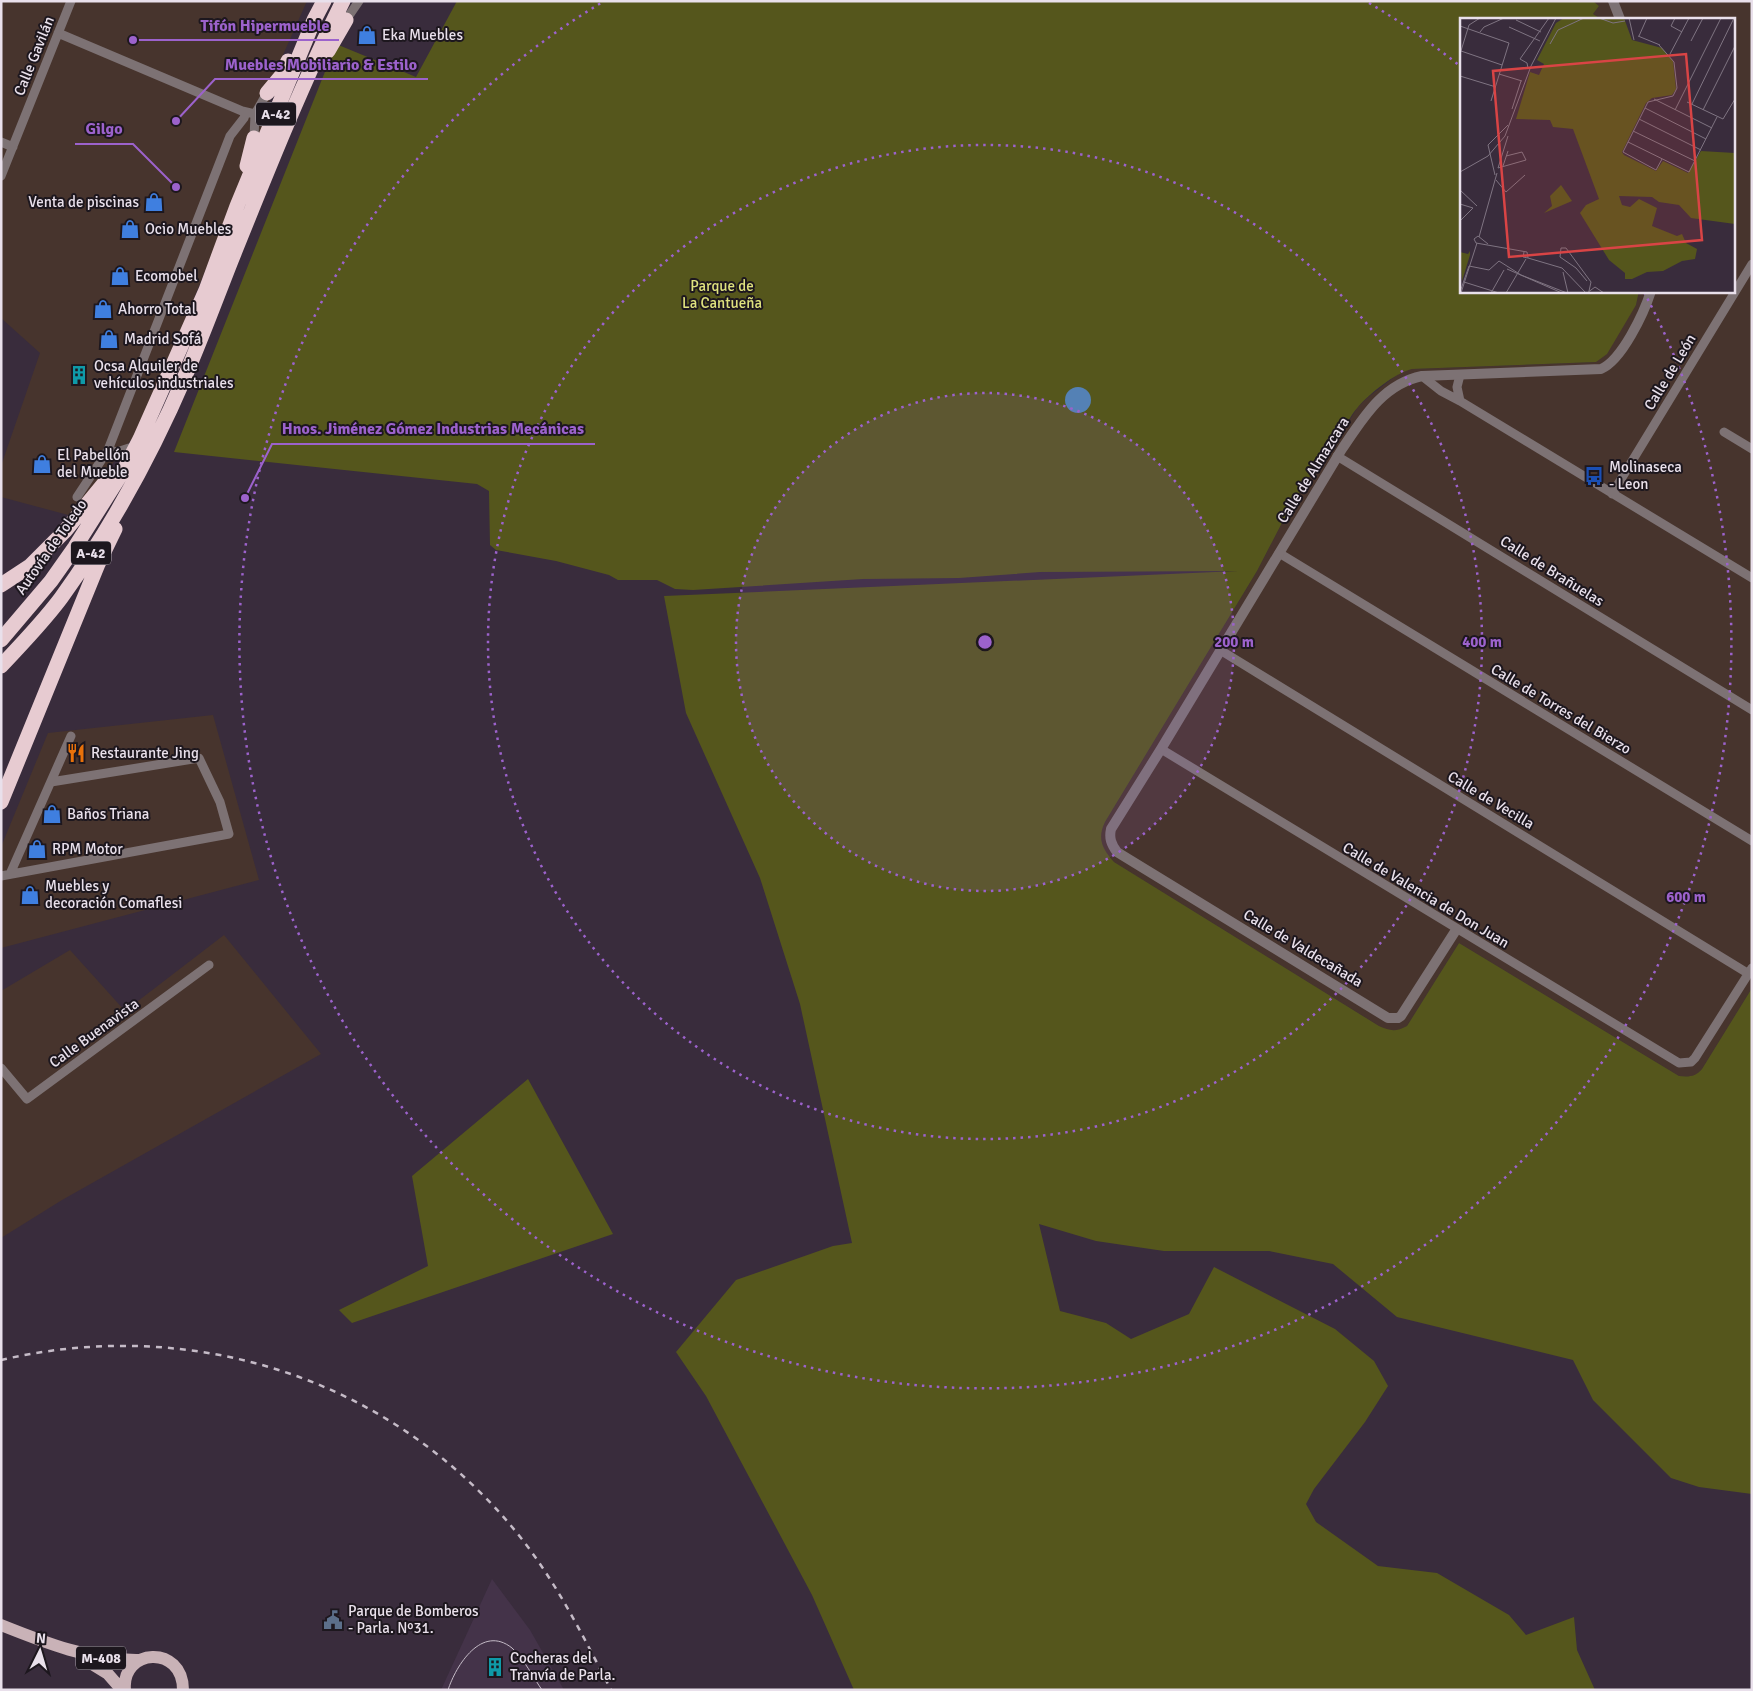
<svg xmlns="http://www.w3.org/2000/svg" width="1753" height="1691" font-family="Signika,sans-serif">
	<rect width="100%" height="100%" fill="#392c3c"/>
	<path fill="#47342d" d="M1,1H307L278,66L261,135L141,427L72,516L1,497V466L40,353L1,318Z
		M1593,1H1752V988L1702,1069L1697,1074L1690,1077L1679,1076L1459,943L1407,1026L1399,1030L1388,1031L1379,1026L1114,862L1104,851L1101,840V830L1105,822L1257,571L1284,519L1327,448L1337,441L1357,408L1367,398L1402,371L1412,369L1596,362L1636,305L1639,291H1734V19H1601L1593,14L1599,6Z
		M213,715L259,880L1,948V847L48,733Z
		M224,935L321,1054L62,1200L1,1238V991L70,950L125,1011Z"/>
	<path fill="#443349" d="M492,1579L530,1630L564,1690H441Z"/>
	<path fill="#55561c" d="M457,1H1593L1599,6L1593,14L1601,19H1462V291H1639L1636,305L1607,354L1596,362L1412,369C1395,373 1369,394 1358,407C1345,422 1344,435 1327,448L1284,519L1257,571L1105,822C1097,838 1102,849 1114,862L1379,1026C1390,1031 1396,1032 1407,1026L1459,943L1679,1076C1689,1077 1695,1077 1702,1069L1752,988V1494L1699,1487L1671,1478L1593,1400L1573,1360L1397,1317L1333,1264L1269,1251H1164L1096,1241L1039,1224L1060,1311L1106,1323L1131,1339L1189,1314L1214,1267L1335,1329L1374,1361L1388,1386L1365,1422L1314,1489L1306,1504L1316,1522L1378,1566L1437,1573L1509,1615L1526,1635L1574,1617L1577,1650L1595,1690H854L812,1595L706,1396L676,1352L736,1280L833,1246L852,1243L800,1004L760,878L686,713L664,596L1238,571L1040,572L959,578L863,579L693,590L675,589L657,580H618L609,575L556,561L496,550L490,545L489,491L477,484L174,452L336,44L416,77Z
		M528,1079L613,1234L352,1323L339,1310L428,1266L412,1176Z"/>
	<path fill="#5481b5" d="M1065 400a13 13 0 1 1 26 0a13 13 0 1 1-26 0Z"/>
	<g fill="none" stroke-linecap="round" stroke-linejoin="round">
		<path stroke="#7d7274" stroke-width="9" d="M346,20L359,1
			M58,33L242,111L255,114
			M254,138L255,114L267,93
			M1,142L13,147
			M1,176L71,1
			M1460,375L1457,387L1460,401
			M1422,376L1441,391L1460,401L1752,578
			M1724,432L1752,449
			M108,450L117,452L129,448
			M1337,456L1752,710
			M1612,494L1752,264
			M77,497L108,450L230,136L244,118L246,112
			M1279,553L1752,841
			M1220,650L1749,974
			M1161,749L1679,1063L1691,1062L1695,1058L1752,968
			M10,874L71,736
			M1,876L229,834L220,802L199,758L51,782
			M1,1068L27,1099L209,965"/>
		<path stroke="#7d7274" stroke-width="10" d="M1613,1L1620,19
			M1456,930L1401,1016L1398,1018H1388L1117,852C1111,844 1109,838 1111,829L1161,749L1342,449C1363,418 1383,384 1422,376L1601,369C1622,360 1644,313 1651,291"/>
		<path stroke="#c9b2b7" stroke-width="12" d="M1,1625C46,1643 91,1661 140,1660
			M82,1658L108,1674L122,1690
			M125,1690C121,1648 183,1644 183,1690"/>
		<path stroke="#e7cbd1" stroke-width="15" d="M328,51L346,20
			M267,93L282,75L288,61
			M247,166L254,138
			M1,585L30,566L65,531L111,475
			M1,640L51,581L75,547L125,468L140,439L206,290L237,206L314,20L324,1
			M1,666C22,644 43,622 61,598C110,530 153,451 186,374C202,337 216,299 231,261C266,174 301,86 343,1
			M1,802L98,564L115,529"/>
		<path stroke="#c5bbc7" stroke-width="1" d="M448,1690C456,1665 482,1624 512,1648C524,1659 533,1677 542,1690"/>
		<path stroke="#c5bbc7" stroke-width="2.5" stroke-dasharray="6 6" stroke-linecap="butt" d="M1,1360C194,1315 392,1379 517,1533C556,1581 583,1636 611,1690"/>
	</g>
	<circle cx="985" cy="642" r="249" fill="#9c62cc" fill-opacity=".12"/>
	<g fill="none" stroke="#9c62cc" stroke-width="2.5" stroke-dasharray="2.5 5">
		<circle cx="985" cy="642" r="249"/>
		<circle cx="985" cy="642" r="497"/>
		<path d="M1369 3A746 746 0 0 1 1460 66M1644 292A746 746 0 1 1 601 3"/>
	</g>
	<defs>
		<g id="shop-bare" transform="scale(1.5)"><path d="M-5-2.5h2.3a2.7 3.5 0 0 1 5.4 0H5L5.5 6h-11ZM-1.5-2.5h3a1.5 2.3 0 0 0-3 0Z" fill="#3f7fe0" stroke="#1d171e" stroke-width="2.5" paint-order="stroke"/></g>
		<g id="building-bare" transform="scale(1.5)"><path d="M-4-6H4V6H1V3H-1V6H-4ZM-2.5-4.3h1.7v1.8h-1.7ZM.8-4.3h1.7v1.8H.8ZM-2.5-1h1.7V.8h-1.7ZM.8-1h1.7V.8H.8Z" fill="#0f9aa8" stroke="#1d171e" stroke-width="2.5" paint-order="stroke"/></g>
		<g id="bus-bare" transform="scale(1.5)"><path d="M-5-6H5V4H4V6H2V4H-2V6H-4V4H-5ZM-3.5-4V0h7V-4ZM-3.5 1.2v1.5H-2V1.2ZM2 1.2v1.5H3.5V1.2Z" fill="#1a4fb4" stroke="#1d171e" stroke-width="2.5" paint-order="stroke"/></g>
		<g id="restaurant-bare" transform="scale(1.5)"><path d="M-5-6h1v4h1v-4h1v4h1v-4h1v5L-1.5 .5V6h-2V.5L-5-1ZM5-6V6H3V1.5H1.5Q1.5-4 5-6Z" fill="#e8710a" stroke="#1d171e" stroke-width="2.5" paint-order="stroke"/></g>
		<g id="civic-bare" transform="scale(1.5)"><path d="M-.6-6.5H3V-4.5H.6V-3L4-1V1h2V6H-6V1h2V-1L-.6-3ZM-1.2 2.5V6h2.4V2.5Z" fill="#5c6f8a" stroke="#1d171e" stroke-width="2.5" paint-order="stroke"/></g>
	</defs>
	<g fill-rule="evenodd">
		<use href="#shop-bare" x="367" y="35"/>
		<use href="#shop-bare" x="154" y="202"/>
		<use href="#shop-bare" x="130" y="229"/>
		<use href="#shop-bare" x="120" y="276"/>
		<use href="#shop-bare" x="103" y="309"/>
		<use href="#shop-bare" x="109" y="339"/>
		<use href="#building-bare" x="79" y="375"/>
		<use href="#shop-bare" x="42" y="464"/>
		<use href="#bus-bare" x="1594" y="476"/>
		<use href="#restaurant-bare" x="76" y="753"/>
		<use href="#shop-bare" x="52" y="814"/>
		<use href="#shop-bare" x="37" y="849"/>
		<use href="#shop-bare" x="30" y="895"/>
		<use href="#civic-bare" x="333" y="1620"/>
		<use href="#building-bare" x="495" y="1667"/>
	</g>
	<g text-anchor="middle" stroke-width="4" stroke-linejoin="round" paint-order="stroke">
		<g fill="#1d171e" stroke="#aca4ae" stroke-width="1">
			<rect x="256" y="102.5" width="40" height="23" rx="4"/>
			<rect x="71" y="541.5" width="40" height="23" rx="4"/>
			<rect x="76" y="1646.5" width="50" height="23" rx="4"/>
		</g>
		<g font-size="14" font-weight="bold" fill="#e9e0eb">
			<text x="276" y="119">A-42</text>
			<text x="91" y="558">A-42</text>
			<text x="101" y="1663">M-408</text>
		</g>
		<g font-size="15" fill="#e9e0eb" stroke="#1d171e" text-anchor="start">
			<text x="382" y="40">Eka Muebles</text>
			<text x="139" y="207" text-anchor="end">Venta de piscinas</text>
			<text x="145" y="234">Ocio Muebles</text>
			<text x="135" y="281">Ecomobel</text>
			<text x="118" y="314">Ahorro Total</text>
			<text x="124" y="344">Madrid Sofá</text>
			<text x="94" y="371">Ocsa Alquiler de<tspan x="94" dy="17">vehículos industriales</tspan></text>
			<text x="57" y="460">El Pabellón<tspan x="57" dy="17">del Mueble</tspan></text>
			<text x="1609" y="472">Molinaseca<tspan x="1609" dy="17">- Leon</tspan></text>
			<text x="91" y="758">Restaurante Jing</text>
			<text x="67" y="819">Baños Triana</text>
			<text x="52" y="854">RPM Motor</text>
			<text x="45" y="891">Muebles y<tspan x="45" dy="17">decoración Comaflesi</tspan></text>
			<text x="348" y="1616">Parque de Bomberos<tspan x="348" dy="17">- Parla. Nº31.</tspan></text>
			<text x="510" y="1663">Cocheras del<tspan x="510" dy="17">Tranvía de Parla.</tspan></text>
		</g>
		<g font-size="15" fill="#e9e0eb" stroke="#1d171e">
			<text transform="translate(34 56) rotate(-68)" y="5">Calle Gavilán</text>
			<text transform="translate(1670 372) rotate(-59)" y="5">Calle de León</text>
			<text transform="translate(1313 470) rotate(-58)" y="5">Calle de Almazcara</text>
			<text transform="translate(51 547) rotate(-55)" y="5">Autovía de Toledo</text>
			<text transform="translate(1552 571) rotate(32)" y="5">Calle de Brañuelas</text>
			<text transform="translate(1561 709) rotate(31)" y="5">Calle de Torres del Bierzo</text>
			<text transform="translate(1491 800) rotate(31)" y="5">Calle de Vecilla</text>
			<text transform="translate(1426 895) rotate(31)" y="5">Calle de Valencia de Don Juan</text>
			<text transform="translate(1303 948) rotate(31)" y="5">Calle de Valdecañada</text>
			<text transform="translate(94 1033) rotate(-36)" y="5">Calle Buenavista</text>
		</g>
		<g font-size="15" fill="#dfe27e" stroke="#1d171e">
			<text x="722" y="291">Parque de<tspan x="722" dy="17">La Cantueña</tspan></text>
		</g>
	</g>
	<g transform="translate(1460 18)">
		<rect width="275" height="275" fill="#392c3c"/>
		<path d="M104,0H164L172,22L202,30L213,43L216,71L212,77L192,80L186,85L162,134L164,137L196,153L203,143L228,155L241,133L275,135V206L231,200L219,187L199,184L192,179L159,178L162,187L170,189L179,181L197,190L192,208L217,218L222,216L226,225L237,231L235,241L222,243L203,253L187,254L172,261H165V255L149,242L120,195L126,187L139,181L113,111L93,109L90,102L56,101L70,54L79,57L84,46L77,42L96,5ZM101,167L112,183L84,195L92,188L90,178ZM10,233V237L2,263L0,234L8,236Z" fill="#55561c"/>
		<path fill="none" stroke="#7f7482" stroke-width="1" d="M139,0L153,5L165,3M169,0L174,22M215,0L211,8L222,14M56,2L81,14M0,8L49,25L31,83M49,9L80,23M20,14L24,9L44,0M178,18L200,27M179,18L187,0M231,23L243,0M90,26L98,12L124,0M199,27L214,44L217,70L213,78L188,84L163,134L196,152L202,141M1,33L42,47M0,36L9,7L20,0M210,36L229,0M68,50L67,45L60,41L89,0M39,56L62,63M0,58L36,69M194,81L252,110M227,84L263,101L275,81M232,86L274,0M185,90L246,121M52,91L61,63M215,92L261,0M243,92L275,28M179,101L241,132M173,113L235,143M168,124L229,154L257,99M43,148L48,133M38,150L66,142L62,134L46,138M38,150L48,118M0,154L28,138L45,118L71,48L96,0M35,157L28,127L48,107M36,162L46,174L65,157M0,172L17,188M0,186L13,190L0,203M19,219L37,155M28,226L18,218L14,221L16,225L67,234L68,240L63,239L64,234M68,240L102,250L126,275M47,251L102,275M103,254L108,275M127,263L116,250L100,239L101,230H106L131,264L129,273M4,264L39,275M0,274L9,248L29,252L39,243L61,257L107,275M1,275L17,225M31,275L44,252M46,275L66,241M127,275L135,269L144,275"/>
		<path fill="#d94445" fill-opacity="0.15" stroke="#d94445" stroke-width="2.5" d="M226,36L242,222L49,239L33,53Z"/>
		<rect width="275" height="275" fill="none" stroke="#e9e0eb" stroke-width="2.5"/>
	</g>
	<circle cx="985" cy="642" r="8" fill="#9c62cc" stroke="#1d171e" stroke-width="2.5"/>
	<g font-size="15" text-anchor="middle" font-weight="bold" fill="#9c62cc" stroke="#1d171e" stroke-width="4" stroke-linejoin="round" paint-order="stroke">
		<text x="1234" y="647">200 m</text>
		<text x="1482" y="647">400 m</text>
		<text x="1686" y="902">600 m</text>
	</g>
	<path fill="none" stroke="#9c62cc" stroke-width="2" d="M133 40L190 40H339M176 121L215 79H428M176 187L133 144H75M245 498L272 444H595"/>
	<g fill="#9c62cc" stroke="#1d171e" stroke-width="2">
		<circle cx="133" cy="40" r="5"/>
		<circle cx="176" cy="121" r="5"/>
		<circle cx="176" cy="187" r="5"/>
		<circle cx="245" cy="498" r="5"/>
	</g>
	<g font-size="16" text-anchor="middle" font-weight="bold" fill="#9c62cc" stroke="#1d171e" stroke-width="4" stroke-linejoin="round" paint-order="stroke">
		<text x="265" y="31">Tifón Hipermueble</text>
		<text x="321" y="70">Muebles Mobiliario &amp; Estilo</text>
		<text x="104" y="134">Gilgo</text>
		<text x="433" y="434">Hnos. Jiménez Gómez Industrias Mecánicas</text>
	</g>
	<rect width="1753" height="1691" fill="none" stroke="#e9e0eb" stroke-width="5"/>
	<g transform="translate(40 1651) rotate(5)" stroke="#1d171e" stroke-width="4" paint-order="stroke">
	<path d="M0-4L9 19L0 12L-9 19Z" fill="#e9e0eb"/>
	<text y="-8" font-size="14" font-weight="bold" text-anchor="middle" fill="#e9e0eb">N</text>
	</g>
</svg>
